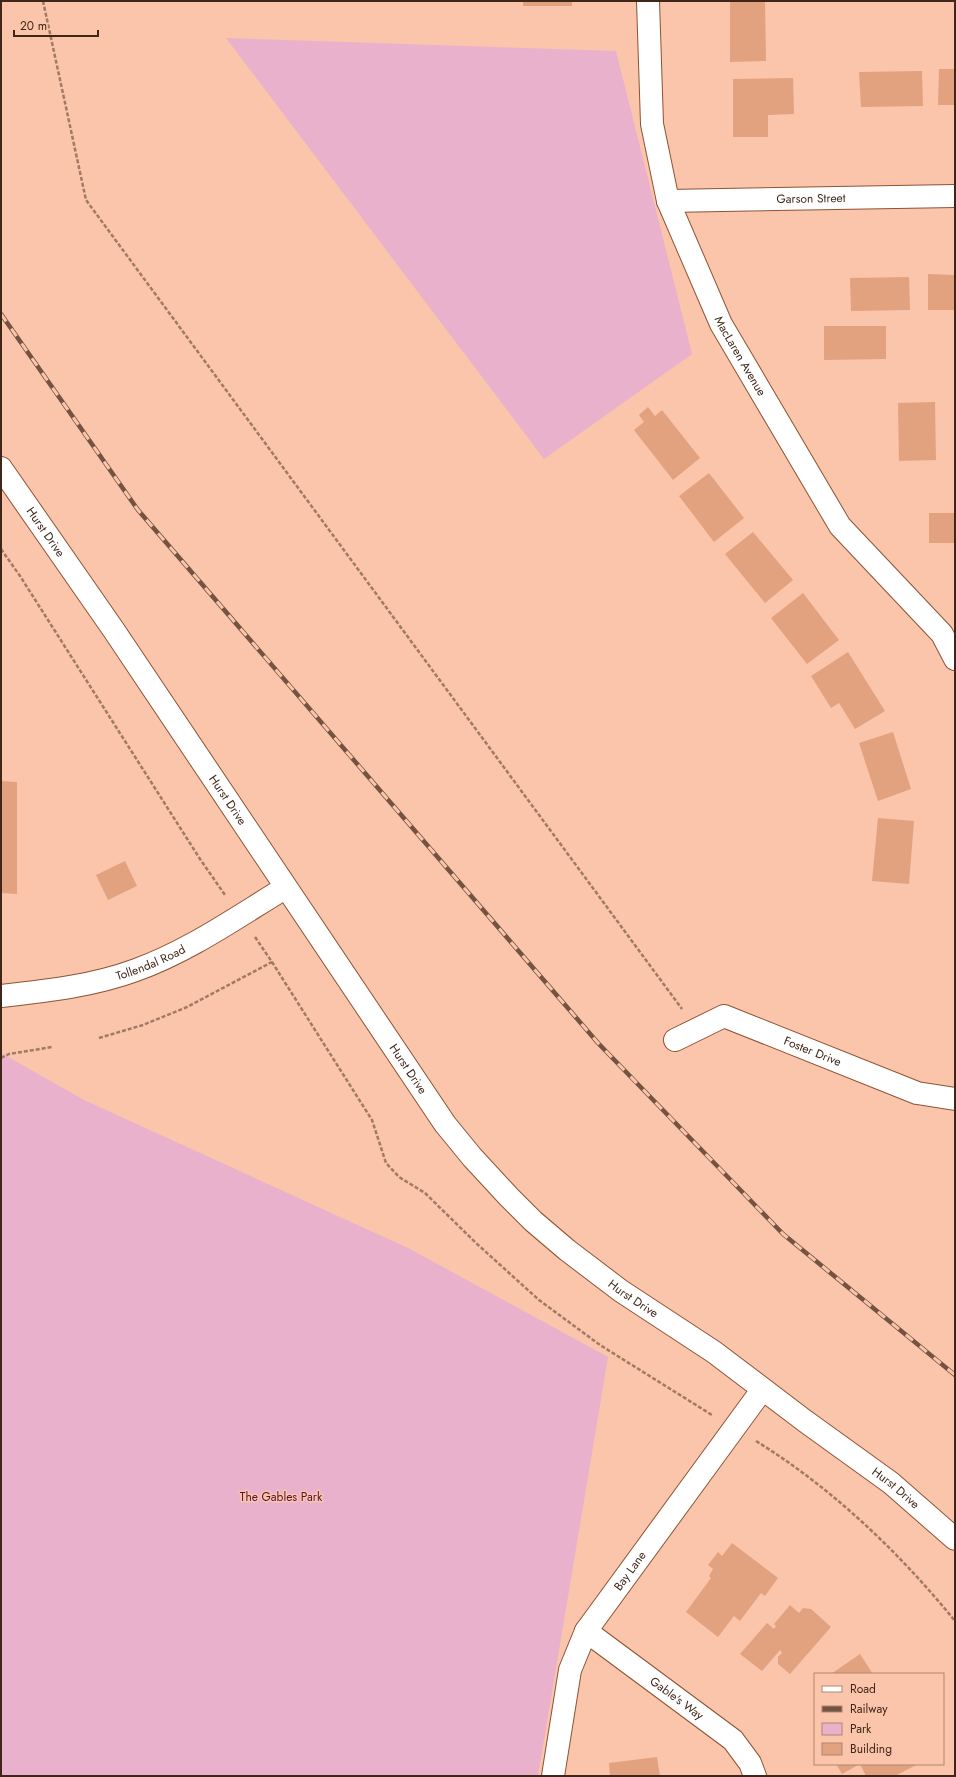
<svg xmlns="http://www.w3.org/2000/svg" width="956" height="1777" font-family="Jost,sans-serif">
	<rect width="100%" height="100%" fill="#fac5aa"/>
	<path fill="#e9b1cb" d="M226,38L616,51L692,354L544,459Z
		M1,1053L84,1100L408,1248L608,1357L538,1776H1Z"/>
	<path fill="#e2a280" d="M523,1H572V6H523Z
		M730,1H765L766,61L730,62Z
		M939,69H955V105H938Z
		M922,71L923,106L861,107L859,72Z
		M793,78L794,114L768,115V137H733V79Z
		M928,274L955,275V310H928Z
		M909,277L910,310L851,311L850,278Z
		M824,326H886V359L824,360Z
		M935,402L936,460L899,461L898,403Z
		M648,407L655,416L662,410L700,458L673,480L634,430L644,422L639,415Z
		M709,473L744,518L714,542L679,496Z
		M929,513H955V543H929Z
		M753,532L793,580L765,603L725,554Z
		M803,593L839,640L807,664L771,618Z
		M848,652L885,711L855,729L839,703L831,708L811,676Z
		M893,732L911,789L878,801L859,743Z
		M1,781L17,782V894L1,893Z
		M878,818L914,821L909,884L872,881Z
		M125,861L137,886L108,900L96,875Z
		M732,1543L778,1578L765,1596L761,1593L740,1621L734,1616L718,1637L686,1612L711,1578L709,1576L713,1569L708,1565L718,1552L722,1556Z
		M790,1605L799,1613L803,1608L811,1609L831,1627L790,1674L778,1664V1657L782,1653L780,1650L762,1671L740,1654L767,1623L774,1629L776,1626L774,1624Z
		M860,1654L873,1674H831Z
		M657,1757L660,1776H610L609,1763Z
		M836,1764H918L895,1776H866L860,1764L842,1774Z"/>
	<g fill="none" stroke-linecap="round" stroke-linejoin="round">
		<g stroke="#8d5434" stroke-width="24">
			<g id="minor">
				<path id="s1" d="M648,1L652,124L668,201L721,324L840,526L942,634L955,659"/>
				<path id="s2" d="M668,201L955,196"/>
				<path id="s3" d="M675,1040L724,1016L917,1093L955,1099"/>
				<path id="s4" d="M586,1631L733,1740L750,1763L755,1776"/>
				<path id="s5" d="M553,1776L570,1670L586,1631L762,1390"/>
			</g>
		</g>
		<g stroke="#8d5434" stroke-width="24">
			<g id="tertiary">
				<path id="s6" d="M1,468L113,629L445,1124L472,1157L509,1197L533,1221L567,1250L621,1291L714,1352L805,1421L891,1483L955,1539"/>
				<path id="s7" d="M1,996C46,991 93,986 136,970C189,951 237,917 285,888"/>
			</g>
		</g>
		<path stroke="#a17965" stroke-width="2.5" stroke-dasharray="4 2" stroke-linecap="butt" d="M43,1L86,200L682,1009
			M1,549L20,576L200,859L225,895
			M255,937L272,962L372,1120L386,1163L399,1177L425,1193L476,1243L539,1300L600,1345L712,1415
			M99,1038L143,1025L187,1007L272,962
			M1,1058L9,1054L52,1047
			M756,1441C832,1488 899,1552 955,1621"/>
		<use href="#minor" stroke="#fff" stroke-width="22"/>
		<use href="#tertiary" stroke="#fff" stroke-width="22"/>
		<g stroke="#745342" stroke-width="4.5">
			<path id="rail" d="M1,314L138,510L598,1043L783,1234L955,1375"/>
		</g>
		<use href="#rail" stroke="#fac5aa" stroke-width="3" stroke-dasharray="9" stroke-linecap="butt"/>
	</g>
	<g text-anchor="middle" stroke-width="3" stroke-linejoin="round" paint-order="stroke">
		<g font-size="12" fill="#3f2619" stroke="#fac5aa">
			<text dy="4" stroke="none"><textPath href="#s2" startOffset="143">Garson Street</textPath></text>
			<text dy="4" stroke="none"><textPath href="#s1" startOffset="373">MacLaren Avenue</textPath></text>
			<text dy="4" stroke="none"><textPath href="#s6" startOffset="78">Hurst Drive</textPath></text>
			<text dy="4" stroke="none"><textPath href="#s6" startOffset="402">Hurst Drive</textPath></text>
			<text dy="4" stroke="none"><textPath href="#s7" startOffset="154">Tollendal Road</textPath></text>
			<text dy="4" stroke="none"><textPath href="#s3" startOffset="150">Foster Drive</textPath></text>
			<text dy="4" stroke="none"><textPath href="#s6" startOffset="726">Hurst Drive</textPath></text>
			<text dy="4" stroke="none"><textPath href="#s6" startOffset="1050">Hurst Drive</textPath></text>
			<text dy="4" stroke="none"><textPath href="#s6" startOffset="1374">Hurst Drive</textPath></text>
			<text dy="4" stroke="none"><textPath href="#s5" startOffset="224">Bay Lane</textPath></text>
			<text dy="4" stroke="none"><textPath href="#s4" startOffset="113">Gable's Way</textPath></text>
		</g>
		<g font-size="12" fill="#531037" stroke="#fac5aa">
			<text x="281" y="1501">The Gables Park</text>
		</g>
	</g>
	<rect width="956" height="1777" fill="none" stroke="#3f2619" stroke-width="4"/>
	<rect x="814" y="1673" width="130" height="92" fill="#fac5aa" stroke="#af8570"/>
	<rect x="822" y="1686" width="20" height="6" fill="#ffffff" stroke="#af8570"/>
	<text x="850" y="1693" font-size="12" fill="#3f2619">Road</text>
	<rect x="822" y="1706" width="20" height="6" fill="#745342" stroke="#af8570"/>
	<text x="850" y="1713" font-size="12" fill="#3f2619">Railway</text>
	<rect x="822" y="1723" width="20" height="12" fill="#e9b1cb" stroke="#af8570"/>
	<text x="850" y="1733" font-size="12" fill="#3f2619">Park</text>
	<rect x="822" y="1743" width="20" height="12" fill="#e2a280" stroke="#af8570"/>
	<text x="850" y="1753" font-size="12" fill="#3f2619">Building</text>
	<path d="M14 30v6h84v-6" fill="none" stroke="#3f2619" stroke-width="2"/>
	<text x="20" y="30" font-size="12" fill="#3f2619" stroke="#fac5aa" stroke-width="3" paint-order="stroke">20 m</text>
</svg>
